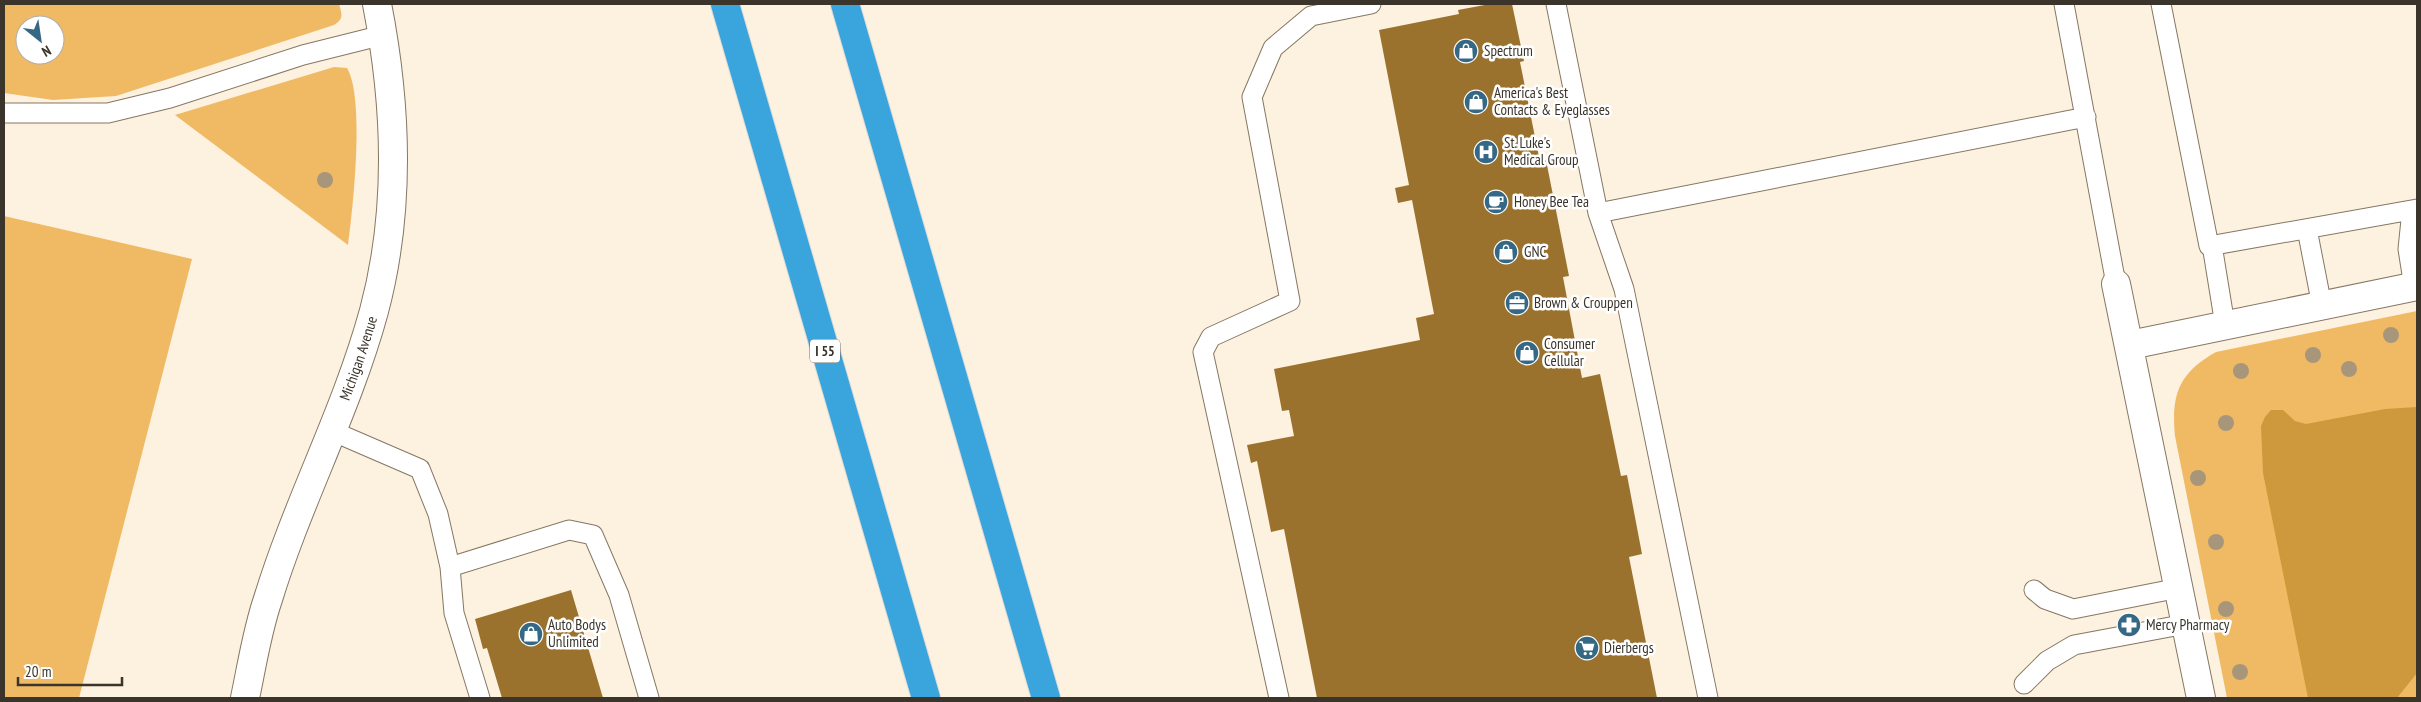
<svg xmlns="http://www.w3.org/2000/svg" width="2421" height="702" font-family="'PT Sans Narrow',sans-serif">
	<rect width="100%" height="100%" fill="#fdf1df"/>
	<path fill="#f0ba65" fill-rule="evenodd" d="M4,4H339C342,14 344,19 334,25L116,96L53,100L4,93ZM25,25H55V55H25Z
		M334,67L347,68C365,98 353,208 348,245L175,115Z
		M4,216L192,259L79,698H4Z
		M2417,311V698H2227L2175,436C2171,394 2179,373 2216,352Z"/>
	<path fill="#ce983c" d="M2417,407V673L2397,698H2308L2263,473L2261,426L2265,417L2271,410H2283L2295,421L2306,424L2385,409Z"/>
	<path fill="#9b722d" d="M1490,4H1512L1524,61L1520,62L1540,162L1546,160L1569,276L1563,277L1582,378L1600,374L1621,476L1627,475L1642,554L1629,557L1657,698H1317L1284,529L1271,532L1257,461L1251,463L1247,445L1294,436L1289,410L1282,411L1274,369L1420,340L1416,318L1434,314L1412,200L1398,203L1395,188L1409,185L1379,30L1459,14L1458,10Z
		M571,590L603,698H502L487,648L483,649L475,619Z"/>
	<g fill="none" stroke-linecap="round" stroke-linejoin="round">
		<g stroke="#857763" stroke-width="21">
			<path id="service" d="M1556,4L1598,213L1624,289L1708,698
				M2064,4L2116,284
				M2161,4L2209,246L2417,209
				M4,113H108L170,98L303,55L383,35
				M2412,210L2408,249L2414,287
				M1598,213L2086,117
				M2307,229L2322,306
				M2212,245L2225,325
				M332,431L420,469L438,514L450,567L454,613L480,698
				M450,567L569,530L593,535L619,595L649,698
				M2034,590L2045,599L2073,609L2179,588
				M2024,684L2047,661L2074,645L2186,624
				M1279,698L1203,352L1211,337L1290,301L1252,97L1273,48L1311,16L1371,4"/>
		</g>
		<g stroke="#857763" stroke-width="30">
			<path id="minor" d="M2116,284L2201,698
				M2130,345L2417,286"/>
		</g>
		<g stroke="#857763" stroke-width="30">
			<g id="tertiary">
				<path id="s1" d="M245,698C252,665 257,631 268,599C298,501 347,410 374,311C401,210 397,106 377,4"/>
			</g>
		</g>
		<g stroke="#dcdad9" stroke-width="30">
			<path id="motorway" d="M725,4L926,698
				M845,4L1046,698"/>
		</g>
		<use href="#service" stroke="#fff" stroke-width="19"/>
		<use href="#minor" stroke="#fff" stroke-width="28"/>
		<use href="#tertiary" stroke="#fff" stroke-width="28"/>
		<use href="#motorway" stroke="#39a5dc" stroke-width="28"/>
	</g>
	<g fill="#a8967a">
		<circle cx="325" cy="180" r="8"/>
		<circle cx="2391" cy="335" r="8"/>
		<circle cx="2313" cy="355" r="8"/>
		<circle cx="2349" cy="369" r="8"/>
		<circle cx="2241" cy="371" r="8"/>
		<circle cx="2226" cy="423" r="8"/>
		<circle cx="2198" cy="478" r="8"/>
		<circle cx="2216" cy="542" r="8"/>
		<circle cx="2226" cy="609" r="8"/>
		<circle cx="2240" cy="672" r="8"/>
	</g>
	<defs>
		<g id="shop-disc" transform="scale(1.25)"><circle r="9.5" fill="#346885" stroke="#fff"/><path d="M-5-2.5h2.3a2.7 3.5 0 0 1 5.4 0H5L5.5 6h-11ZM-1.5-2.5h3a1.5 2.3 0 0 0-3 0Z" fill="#fff"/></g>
		<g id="hospital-disc" transform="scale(1.25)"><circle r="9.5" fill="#346885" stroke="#fff"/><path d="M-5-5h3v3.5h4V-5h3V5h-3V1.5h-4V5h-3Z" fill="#fff"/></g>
		<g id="cafe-disc" transform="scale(1.25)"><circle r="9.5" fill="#346885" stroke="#fff"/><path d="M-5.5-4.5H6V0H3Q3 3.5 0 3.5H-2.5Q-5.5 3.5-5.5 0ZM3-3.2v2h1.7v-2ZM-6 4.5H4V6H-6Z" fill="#fff"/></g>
		<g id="office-disc" transform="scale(1.25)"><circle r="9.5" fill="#346885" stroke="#fff"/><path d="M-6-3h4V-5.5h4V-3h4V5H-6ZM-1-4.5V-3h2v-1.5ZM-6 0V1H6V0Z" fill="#fff"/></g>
		<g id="pharmacy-disc" transform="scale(1.25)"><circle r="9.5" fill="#346885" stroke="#fff"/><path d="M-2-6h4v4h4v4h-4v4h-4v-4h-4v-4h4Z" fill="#fff"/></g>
		<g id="supermarket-disc" transform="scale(1.25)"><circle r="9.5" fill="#346885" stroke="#fff"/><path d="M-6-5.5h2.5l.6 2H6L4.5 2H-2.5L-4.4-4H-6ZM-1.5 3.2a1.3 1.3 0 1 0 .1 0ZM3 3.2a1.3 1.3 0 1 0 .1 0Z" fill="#fff"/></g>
	</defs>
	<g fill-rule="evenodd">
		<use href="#shop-disc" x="1466" y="51"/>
		<use href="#shop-disc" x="1476" y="102"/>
		<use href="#hospital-disc" x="1486" y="152"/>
		<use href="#cafe-disc" x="1496" y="202"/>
		<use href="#shop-disc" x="1506" y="252"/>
		<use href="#office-disc" x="1517" y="303"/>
		<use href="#shop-disc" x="1527" y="353"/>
		<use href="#pharmacy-disc" x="2129" y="625"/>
		<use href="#shop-disc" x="531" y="634"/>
		<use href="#supermarket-disc" x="1587" y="648"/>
	</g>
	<g text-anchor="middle" stroke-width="5" stroke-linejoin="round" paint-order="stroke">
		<rect fill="#fff" stroke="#75716b" stroke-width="1" x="810" y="339.5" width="30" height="23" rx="4"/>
		<g font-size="14" font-weight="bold" fill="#3a342b">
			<text x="825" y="356">I 55</text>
		</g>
		<g font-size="15" fill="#3a342b" stroke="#fff" text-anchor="start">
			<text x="1484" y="56">Spectrum</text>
			<text x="1494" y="98">America's Best<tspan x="1494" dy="17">Contacts &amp; Eyeglasses</tspan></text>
			<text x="1504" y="148">St. Luke's<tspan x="1504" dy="17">Medical Group</tspan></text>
			<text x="1514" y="207">Honey Bee Tea</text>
			<text x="1524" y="257">GNC</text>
			<text x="1534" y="308">Brown &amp; Crouppen</text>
			<text x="1544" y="349">Consumer<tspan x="1544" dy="17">Cellular</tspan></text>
			<text x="548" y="630">Auto Bodys<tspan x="548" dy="17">Unlimited</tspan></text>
			<text x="2146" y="630">Mercy Pharmacy</text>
			<text x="1604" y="653">Dierbergs</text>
		</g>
		<g font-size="15" fill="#3a342b" stroke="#fff">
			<text dy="5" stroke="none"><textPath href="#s1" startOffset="359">Michigan Avenue</textPath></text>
		</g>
	</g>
	<rect width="2421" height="702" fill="none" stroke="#3a342b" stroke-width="10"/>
	<g transform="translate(40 40) rotate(150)"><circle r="24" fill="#ffffff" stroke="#b0aeaa"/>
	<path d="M0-4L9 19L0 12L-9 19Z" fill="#346885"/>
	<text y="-8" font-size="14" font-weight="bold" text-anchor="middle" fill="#3a342b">N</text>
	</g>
	<path d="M18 677v8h104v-8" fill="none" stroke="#3a342b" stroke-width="2.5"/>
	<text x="25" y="677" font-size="15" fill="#3a342b" stroke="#ffffff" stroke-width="4" paint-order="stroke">20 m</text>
</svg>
